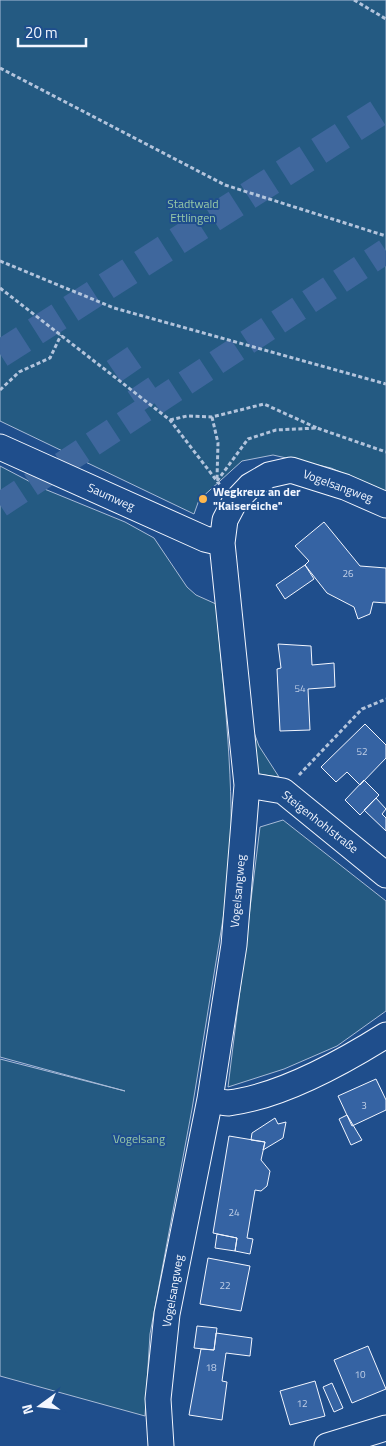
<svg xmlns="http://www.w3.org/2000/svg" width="386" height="1446" font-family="'Titillium Web',sans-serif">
	<rect width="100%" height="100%" fill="#1f4e8c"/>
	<path fill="#245a82" stroke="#a8bbd7" d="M0,0H386V492L331,468L273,455L242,461L199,500L194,514L0,421Z
		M0,466L42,488L125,522L154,538L187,587L196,595L216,604C224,694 235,786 230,876L192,1109L150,1334L145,1416L0,1376V1059L125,1091L0,1057Z
		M249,719L259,746L279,777L257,774Z
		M283,820L386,901V1011L337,1046L284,1069L228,1087L260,827Z"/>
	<path fill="#3563a3" stroke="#f2f6ff" d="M324,522L360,566L386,568V603L373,602L370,614L358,619L354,607L327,593L305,565L309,561L295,546Z
		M305,565L314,579L285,599L276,585Z
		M278,644L311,646L312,665L334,663L335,687L308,689L310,730L280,731L277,669L281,668Z
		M365,724L386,745V758L360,785L347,772L336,782L321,767Z
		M364,780L379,795L360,815L345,800Z
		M376,798L386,809L382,814L386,818V831L364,810Z
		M376,1079L386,1100V1110L352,1126L338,1096Z
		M347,1115L362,1140L351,1145L339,1119Z
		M275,1118L278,1124L286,1122L283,1138L263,1150L265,1142L251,1140L252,1133Z
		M229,1136L265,1142L261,1160L270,1171L267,1186L261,1191L255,1190L247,1238L253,1239L250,1254L235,1251L237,1238L213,1233Z
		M217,1234L237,1238L235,1251L215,1248Z
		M208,1258L250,1266L241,1311L200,1304Z
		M197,1326L217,1328L214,1350L194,1348Z
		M216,1333L252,1338L250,1356L226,1353L222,1381L227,1382L222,1420L189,1415L201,1349L214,1350Z
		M368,1346L386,1389L352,1403L334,1360Z
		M315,1381L325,1416L290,1425L280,1391Z
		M332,1383L343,1408L334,1412L323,1387Z"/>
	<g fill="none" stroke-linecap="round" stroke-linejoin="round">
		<path stroke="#3f679d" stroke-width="25" stroke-dasharray="25 12" stroke-linecap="butt" d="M117,354L152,405
			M0,505L386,251"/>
		<path stroke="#3f679d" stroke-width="28" stroke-dasharray="28 14" stroke-linecap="butt" d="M0,354L386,108"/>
		<g stroke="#f2f6ff" stroke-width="27">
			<path id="minor" d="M0,447L205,539L222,543
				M247,785L283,791L386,875
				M210,1099C215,1100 222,1103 228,1103C279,1097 343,1062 386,1035
				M161,1446L158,1399L167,1314L210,1099L234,945L247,785L222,543L225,520L234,503L250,486L269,475L291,470L345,487L386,505
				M327,1446L386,1428"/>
		</g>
		<path stroke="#b3c4dc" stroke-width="3" stroke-dasharray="4 2.5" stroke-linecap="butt" d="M354,0L386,19
			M0,68L225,185L386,236
			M0,261L114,308L386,384
			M0,288L170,420L220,485
			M0,390L19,372L50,358L61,335
			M212,417L218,443L217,479
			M170,420L187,416L212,417L264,404L317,428
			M217,481L248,439L276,430L317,428L386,452
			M299,775L362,709L386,699"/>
		<use href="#minor" stroke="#1f4e8c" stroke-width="25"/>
	</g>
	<circle fill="#ffb74d" stroke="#1f4e8c" stroke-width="2" cx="203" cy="499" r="5"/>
	<g text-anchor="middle" stroke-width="4" stroke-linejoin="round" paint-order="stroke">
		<g font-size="10" fill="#c3d1e8">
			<text x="348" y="577">26</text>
			<text x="300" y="692">54</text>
			<text x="362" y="755">52</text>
			<text x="364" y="1109">3</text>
			<text x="234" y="1216">24</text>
			<text x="225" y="1289">22</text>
			<text x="211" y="1371">18</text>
			<text x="360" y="1378">10</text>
			<text x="302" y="1407">12</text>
		</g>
		<g font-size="12" fill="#97c8a6" stroke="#1f4e8c">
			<text x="193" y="208">Stadtwald<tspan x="193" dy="14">Ettlingen</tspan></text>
			<text x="139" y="1143">Vogelsang</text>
		</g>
		<g font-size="12" fill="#f2f6ff" stroke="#1f4e8c">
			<text transform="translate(338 486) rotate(20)" y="4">Vogelsangweg</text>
			<text transform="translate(111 497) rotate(24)" y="4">Saumweg</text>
			<text transform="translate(320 822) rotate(38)" y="4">Steigenhohlstraße</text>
			<text transform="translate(238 891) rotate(-85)" y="4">Vogelsangweg</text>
			<text transform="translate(173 1291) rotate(-80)" y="4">Vogelsangweg</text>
		</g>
		<g font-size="12" font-weight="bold" fill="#f2f6ff" stroke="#1f4e8c" text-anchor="start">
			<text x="213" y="496">Wegkreuz an der<tspan x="213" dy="14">"Kaisereiche"</tspan></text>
		</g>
	</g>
	<g transform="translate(40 1406) rotate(255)" stroke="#1f4e8c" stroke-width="4" paint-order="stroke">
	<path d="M0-4L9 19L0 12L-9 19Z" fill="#f2f6ff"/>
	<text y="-8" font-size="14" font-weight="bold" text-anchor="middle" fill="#f2f6ff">N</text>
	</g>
	<path d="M18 38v8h68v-8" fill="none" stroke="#f2f6ff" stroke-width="2.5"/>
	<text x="25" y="38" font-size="15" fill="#f2f6ff" stroke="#1f4e8c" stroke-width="4" paint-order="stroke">20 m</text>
</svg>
